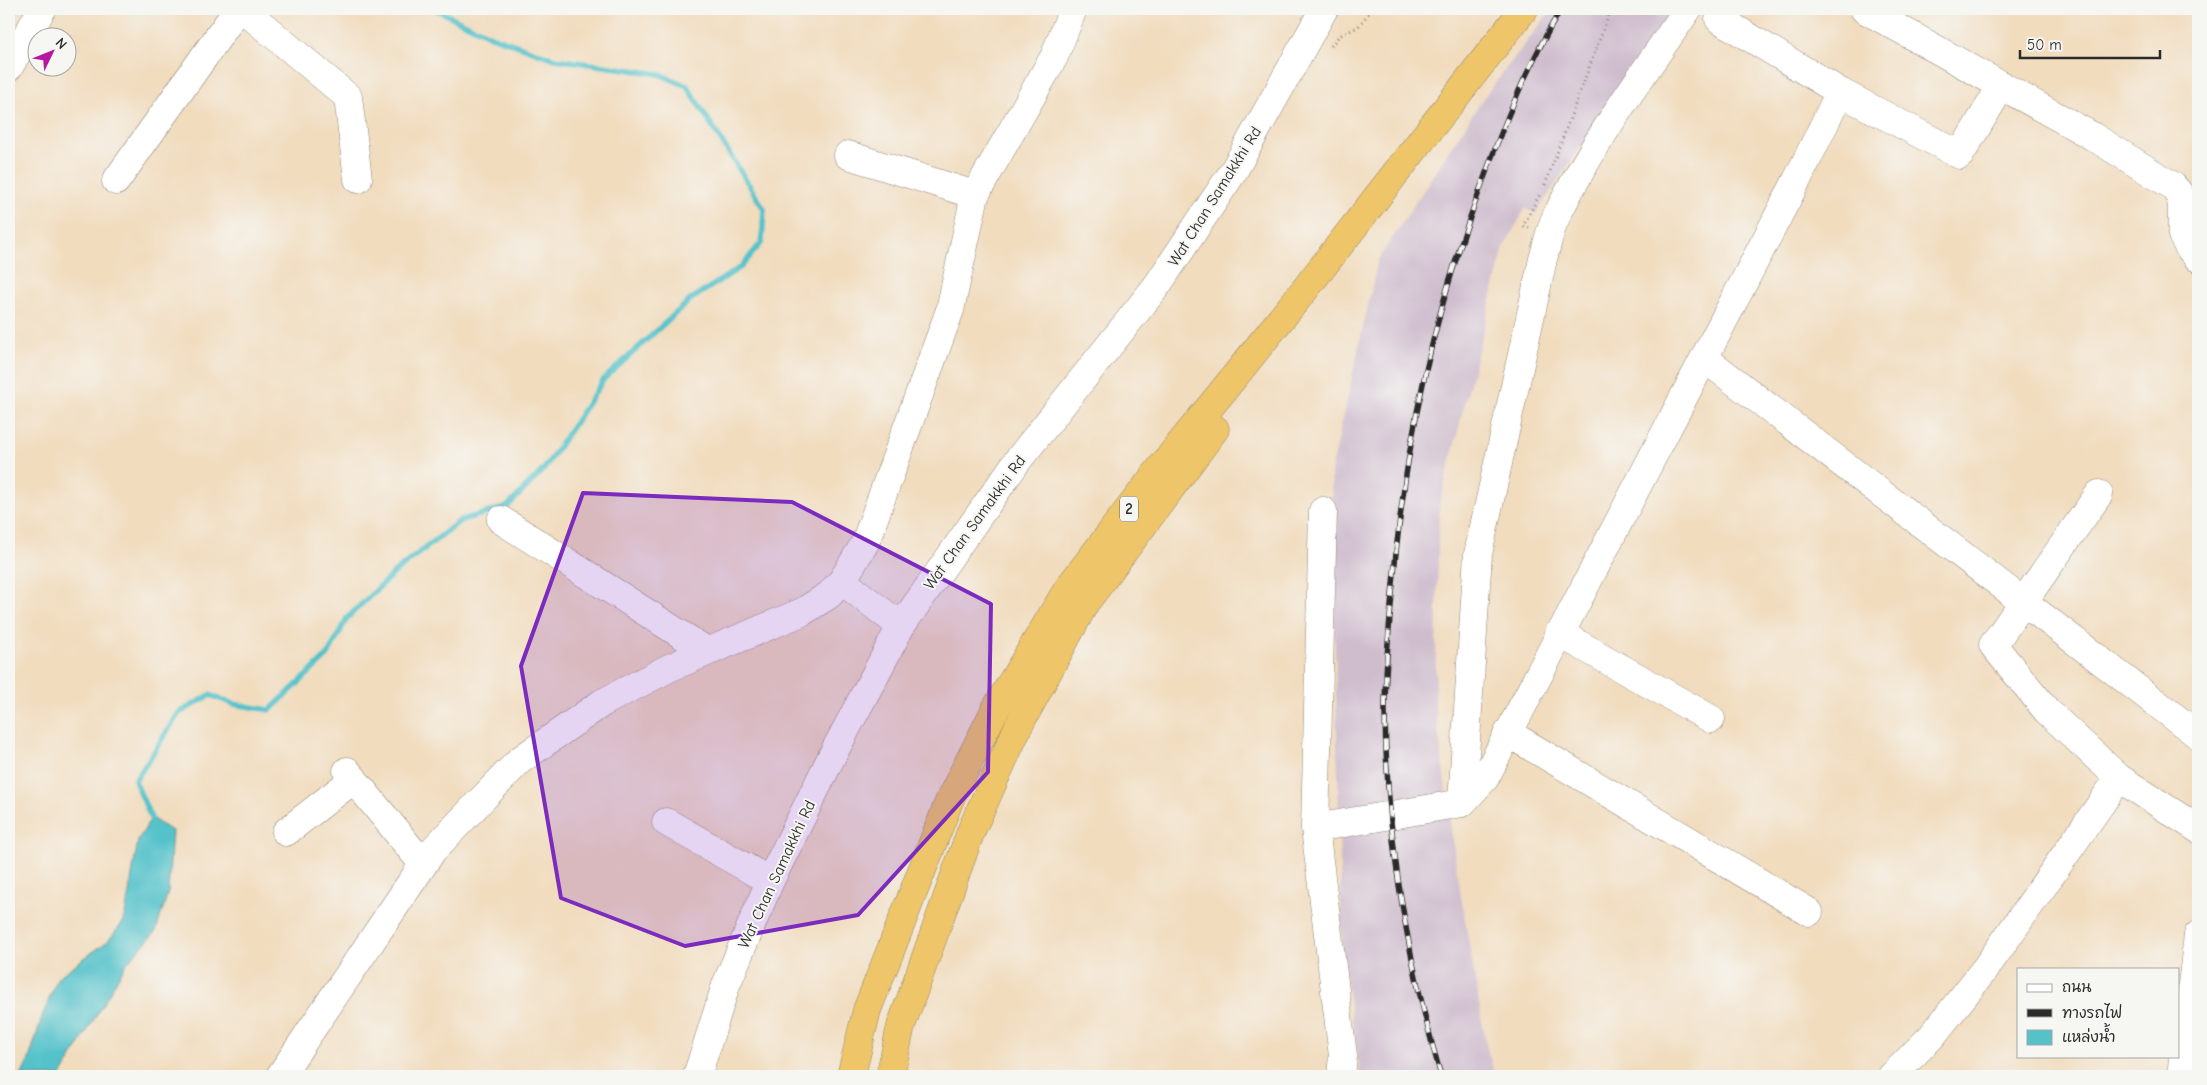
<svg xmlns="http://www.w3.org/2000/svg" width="2207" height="1085" font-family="'Comic Neue','Playpen Sans Thai',sans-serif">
	<rect width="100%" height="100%" fill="#f6f6f2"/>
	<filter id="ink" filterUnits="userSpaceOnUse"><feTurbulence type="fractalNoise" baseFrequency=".02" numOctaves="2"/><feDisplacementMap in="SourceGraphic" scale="10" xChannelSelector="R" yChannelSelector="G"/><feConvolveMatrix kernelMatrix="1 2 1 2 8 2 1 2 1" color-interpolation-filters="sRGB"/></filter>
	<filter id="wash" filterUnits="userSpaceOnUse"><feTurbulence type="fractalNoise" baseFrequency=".0096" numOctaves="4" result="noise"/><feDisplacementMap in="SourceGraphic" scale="20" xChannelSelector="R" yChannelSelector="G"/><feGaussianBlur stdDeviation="1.12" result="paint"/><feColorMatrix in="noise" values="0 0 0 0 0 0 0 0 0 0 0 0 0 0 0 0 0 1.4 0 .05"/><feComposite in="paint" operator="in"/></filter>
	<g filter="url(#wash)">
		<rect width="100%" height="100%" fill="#f1dcbe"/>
		<path fill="#cfbdce" d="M1552,9H1674L1536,213L1525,209L1504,247L1439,507L1435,708L1456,866L1486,1045L1495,1076H1361L1342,953L1331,472L1378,260L1484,97Z"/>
		<path fill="#55c2ca" stroke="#40767a" d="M151,818L172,831L168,892L156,931L126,964L61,1076H21L28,1062L43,1014L58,977L108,941L124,921L138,841Z"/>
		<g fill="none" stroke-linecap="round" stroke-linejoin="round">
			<path stroke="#55c2ca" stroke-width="5.5" d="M151,818L135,781L179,713L210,695L233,704L270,710L328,655L347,618L395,572L461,520L507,507L544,469L604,379L690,300L741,267L762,242L764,209L687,86L659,74L555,59L491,36L435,9"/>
		</g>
	</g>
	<g filter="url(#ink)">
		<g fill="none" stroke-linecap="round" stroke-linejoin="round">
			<g stroke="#8e8474" stroke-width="29">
				<path id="minor" d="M243,9L348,97L358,179
					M1864,9L2092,136L2173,186L2179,193L2182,205V235L2189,248L2198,258
					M9,67L42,9
					M1840,92L1960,155L2002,85
					M848,155L975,195
					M116,181L238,9
					M1704,358L2198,735
					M2099,494L1993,645L2047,711L2119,778L2198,829
					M1323,511L1315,828L1343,1056L1341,1076
					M501,520L707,651
					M842,581L901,626
					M1559,633L1711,719
					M1508,733L1809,912
					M347,771L423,864
					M1462,803L1478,554L1543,259C1547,245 1550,228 1557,215C1593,142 1642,75 1688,9
					M666,822L770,881
					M1315,828L1462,803L1485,778L1797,180L1840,92L1719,19L1725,9
					M286,832L354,779
					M280,1076L433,850L520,760L602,703L669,668L802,612L829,595L842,581L865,543L950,310L975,195L1054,57L1073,9
					M697,1076L726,985L770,881L834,752L901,626L1018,460L1156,287L1233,172L1324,9
					M1892,1076L1932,1036L1985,969L2119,778
					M2181,1076L2198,935"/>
			</g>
			<g stroke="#8e8474" stroke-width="29">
				<path id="highway" d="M851,1076L867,1010L950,799L996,708L1069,587L1155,475L1306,288L1524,9
					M890,1076L901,1026L971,831L1019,725L1085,603L1215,429"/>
			</g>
			<path stroke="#8e8474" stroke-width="3" stroke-dasharray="1 4" stroke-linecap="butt" d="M1331,46L1339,36L1358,27L1372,9
				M1545,185L1611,9
				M1529,228L1523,226L1541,192"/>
			<use href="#minor" stroke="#fff" stroke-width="28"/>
			<use href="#highway" stroke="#eec569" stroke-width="28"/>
			<g stroke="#2b2b2b" stroke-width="5.5">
				<path id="rail" d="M1441,1076C1407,958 1386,834 1385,711C1385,668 1389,626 1393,584C1404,454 1430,328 1474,206C1498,138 1524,71 1561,9"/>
			</g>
			<use href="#rail" stroke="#f6f6f2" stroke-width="4" stroke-dasharray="11" stroke-linecap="butt"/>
		</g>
	</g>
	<path fill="#7b2cbf" fill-opacity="0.2" stroke="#7b2cbf" stroke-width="4" stroke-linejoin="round" d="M583,493L792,502L991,604L988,772L858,915L685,946L561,898L521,666Z"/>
	<g text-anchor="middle" stroke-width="4" stroke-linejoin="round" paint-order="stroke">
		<rect fill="#f6f6f2" stroke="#686867" stroke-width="1" x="1120" y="496.5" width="18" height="25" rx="4"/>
		<g font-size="15" font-weight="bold" fill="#2b2b2b">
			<text x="1129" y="514">2</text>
		</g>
		<g font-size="16" fill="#2b2b2b" stroke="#f6f6f2">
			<text transform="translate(1214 196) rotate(-58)" y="6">Wat Chan Samakkhi Rd</text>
			<text transform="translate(974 522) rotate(-54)" y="6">Wat Chan Samakkhi Rd</text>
			<text transform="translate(776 874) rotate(-65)" y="6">Wat Chan Samakkhi Rd</text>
		</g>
	</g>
	<rect width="2207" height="1085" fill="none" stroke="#f6f6f2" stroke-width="30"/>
	<rect x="2017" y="968" width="162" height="90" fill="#f6f6f2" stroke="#a5a5a2"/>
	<rect x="2027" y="984" width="25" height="8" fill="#ffffff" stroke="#a5a5a2"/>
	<text x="2062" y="992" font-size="15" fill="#2b2b2b">ถนน</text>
	<rect x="2027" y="1009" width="25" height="8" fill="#2b2b2b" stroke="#a5a5a2"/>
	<text x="2062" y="1018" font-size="15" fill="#2b2b2b">ทางรถไฟ</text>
	<rect x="2027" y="1030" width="25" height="15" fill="#55c2ca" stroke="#a5a5a2"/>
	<text x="2062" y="1042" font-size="15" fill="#2b2b2b">แหล่งน้ำ</text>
	<g transform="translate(52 52) rotate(47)"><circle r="24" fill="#f6f6f2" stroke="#a5a5a2"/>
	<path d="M0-4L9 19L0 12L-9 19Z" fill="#b5179e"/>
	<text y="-8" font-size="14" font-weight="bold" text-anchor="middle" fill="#2b2b2b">N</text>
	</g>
	<path d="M2020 50v8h140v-8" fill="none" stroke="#2b2b2b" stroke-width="2.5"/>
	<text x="2027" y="50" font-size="15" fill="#2b2b2b" stroke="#f6f6f2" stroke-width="4" paint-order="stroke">50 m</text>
</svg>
